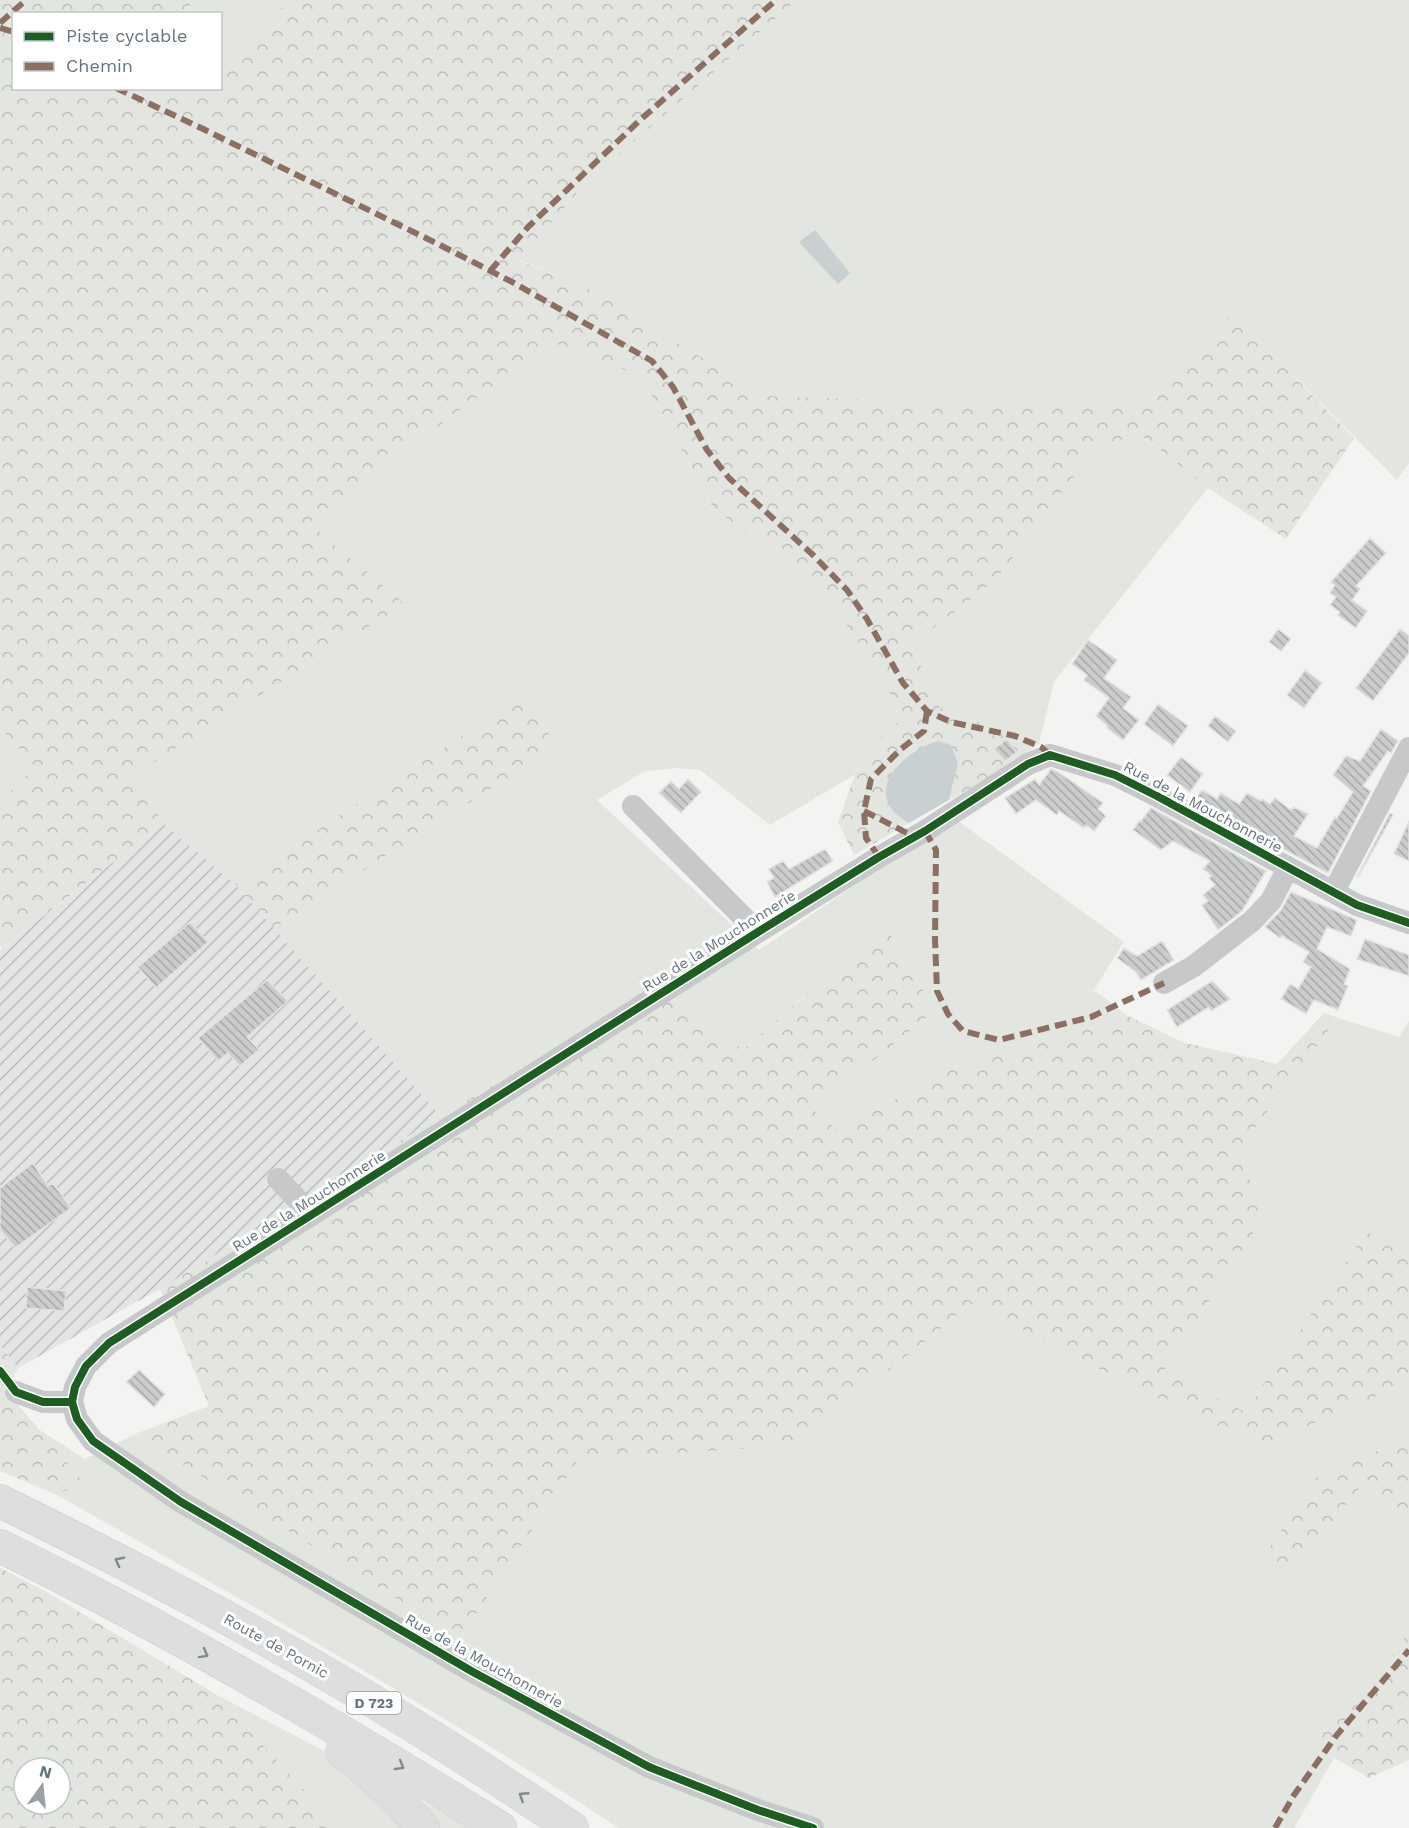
<svg xmlns="http://www.w3.org/2000/svg" width="1409" height="1828" font-family="'Work Sans',sans-serif">
	<defs>
		<pattern id="industrial-furrows" width="10" height="10" patternUnits="userSpaceOnUse" patternTransform="scale(1.5)"><rect width="10" height="10" fill="#e3e4e4"/><path d="M-1 1l2-2M0 10L10 0M9 11l2-2" fill="none" stroke="#bcbdbe"/></pattern>
		<pattern id="forest-crowns" width="20" height="18" patternUnits="userSpaceOnUse" patternTransform="scale(1.5)"><rect width="20" height="18" fill="#e2e5e0"/><path d="M2 6a3 3 0 1 1 6 0M12 15a3 3 0 1 1 6 0" fill="none" stroke="#bbbebb"/></pattern>
		<pattern id="building-back-hatch" width="6" height="6" patternUnits="userSpaceOnUse" patternTransform="scale(1.5)"><rect width="6" height="6" fill="#cacbcb"/><path d="M-1 5l2 2M0 0l6 6M5-1l2 2" fill="none" stroke="#a8a9aa"/></pattern>
	</defs>
	<rect width="100%" height="100%" fill="#f3f3f1"/>
	<path fill="url(#industrial-furrows)" d="M163,823L235,884L441,1116L160,1289L18,1368L0,1345V950Z"/>
	<path fill="#e2e5e0" d="M197,0H290L221,66L220,14H179Z
		M797,0H1409V463L1397,480L1232,313L1156,396L1126,408L763,396L595,292L518,259L586,183Z
		M551,342L641,376L713,508L824,589L905,717L861,757L854,775L770,825L700,770L677,768L645,771L597,800L759,950L954,818L1124,942L1094,990L1128,1016L958,1066L837,1129L813,1109L935,1011L885,925L743,1050L657,987L441,1116L274,928L558,746L520,699L235,884L163,823L135,774L404,604L309,523Z
		M1138,434L1148,440L1208,488L1054,682L1039,744L940,708L911,645L995,581L1094,450Z
		M0,728L35,767L0,802Z
		M1338,1018L1399,1037L1409,1021V1260L1367,1231L1245,1412L1163,1372L1266,1213L1237,1152Z
		M971,1304L1149,1394L1262,1446L1409,1382V1438L1318,1475L1289,1575L1360,1488L1409,1516V1632L1382,1668L1313,1745L1334,1758L1294,1828H619C437,1709 246,1602 57,1495L82,1481L38,1429L85,1459L135,1434L251,1508L460,1638L579,1459L795,1446Z
		M217,1695L455,1819L469,1828H339Z"/>
	<path fill="url(#forest-crowns)" fill-rule="evenodd" d="M0,0H197L179,13L14,14V88L197,89L220,88L221,66L290,0H797L586,183L518,260L595,292L764,396L1126,408L1156,396L1232,313L1354,438L1286,539L1208,488L1148,440L1138,434L1094,450L995,581L911,645L940,708L1039,744L983,782L949,800L958,763L929,744C907,754 890,768 886,793L903,820L909,823L854,855L838,822L861,757L904,716L824,589L713,508L641,376L551,342L309,523L405,604L135,774L163,823L2,948L0,945V802L35,767L0,728Z
		M520,698L558,746L274,928L235,884Z
		M885,925L935,1011L813,1109L837,1129L958,1066L1128,1016L1185,1043L1277,1064L1324,1013L1338,1018L1237,1152L1266,1213L1164,1371L1245,1412L1367,1231L1409,1260V1382L1262,1446L1149,1394L971,1304L795,1446L579,1459L460,1638L251,1508L135,1434L209,1406L160,1289L441,1116L657,987L743,1050Z
		M0,1345L18,1368L6,1391L83,1481L57,1495L0,1471Z
		M1409,1438V1516L1360,1488L1289,1576L1265,1555L1318,1475Z
		M0,1568L43,1590L217,1695L339,1828H0ZM24,1768H60V1804H24Z
		M1409,1632V1760L1369,1778L1313,1745L1382,1668Z"/>
	<path fill="#c8d0d2" d="M815,230L850,273L838,284L799,242Z
		M938,741L951,745L958,763L949,800L909,823C859,796 900,752 938,741Z"/>
	<path fill="url(#building-back-hatch)" stroke="#e2e2e1" stroke-width="1.5" d="M1370,538L1386,553L1356,586L1360,589L1352,600L1367,611L1356,628L1338,615L1340,612L1330,605L1336,597L1330,593L1335,585L1331,582Z
		M1278,629L1291,639L1281,651L1269,642Z
		M1400,629L1409,636V653L1373,701L1356,688Z
		M1088,640L1117,660L1104,678L1131,697L1123,708L1139,720L1123,740L1107,728L1108,726L1096,716L1109,698L1084,680L1087,675L1072,664Z
		M1305,670L1322,683L1304,708L1287,695Z
		M1158,704L1188,726L1173,746L1144,724Z
		M1215,716L1236,731L1228,742L1208,726Z
		M1381,729L1398,741L1391,753L1388,751L1363,786L1371,791L1328,873L1194,801L1202,790L1217,799L1221,793L1239,804L1247,793L1261,801L1262,799L1270,804L1275,798L1291,810L1293,807L1308,814L1294,836L1317,848L1335,817L1337,818L1353,792L1333,775L1346,756L1360,761Z
		M1007,739L1017,752L1005,761L994,749Z
		M1181,757L1203,774L1190,792L1167,775Z
		M1051,769L1058,772L1103,803L1098,809L1106,816L1094,831L1086,825L1084,828L1059,811L1057,815L1036,800L1016,814L1005,798L1035,779L1039,785Z
		M688,779L701,792L681,813L659,793L671,781L679,789Z
		M1151,808L1266,871L1242,911L1218,930L1202,905L1208,901L1203,895L1215,885L1209,878L1212,876L1203,869L1210,861L1173,841L1161,850L1133,830L1140,820L1141,821Z
		M1390,813L1393,815L1358,877H1357Z
		M1409,821V861L1394,854Z
		M825,849L833,861L775,897L767,882L774,878L769,869L783,861L789,869Z
		M1291,892L1357,920L1351,936L1327,927L1317,949L1350,969L1344,984L1348,986L1338,1010L1314,1000L1306,1014L1281,999L1290,984L1298,989L1311,967L1303,962L1309,952L1282,936L1280,938L1265,927L1281,910Z
		M190,922L208,942L156,988L138,967Z
		M1365,939L1409,955V976L1357,959Z
		M1162,941L1174,960L1141,980L1136,972L1117,958L1124,948L1137,956Z
		M267,980L288,1001L247,1037L259,1050L240,1066L228,1053L218,1061L198,1038Z
		M1212,981L1230,999L1211,1011L1209,1007L1177,1027L1167,1010Z
		M33,1163L48,1186L53,1183L71,1208L15,1248L0,1229V1188Z
		M27,1287L66,1291L64,1311L26,1308Z
		M139,1370L165,1394L154,1407L126,1382Z"/>
	<g fill="none" stroke-linecap="round" stroke-linejoin="round">
		<g stroke="#cfd0cf" stroke-width="34">
			<path id="highway" d="M0,1501C151,1575 300,1654 443,1744C486,1771 529,1800 572,1828
				M0,1546C172,1630 338,1727 500,1828
				M342,1752C373,1774 398,1799 423,1828"/>
		</g>
		<path stroke="#c7c8c9" stroke-width="22" d="M633,806L758,932
			M1334,891L1409,748
			M1164,983L1194,966L1252,921L1271,901L1288,868
			M278,1179L312,1215
			M16,1392L43,1402H72
			M813,1828L758,1810L649,1767L473,1672L181,1502L93,1441L77,1419L72,1402L75,1387L86,1366L109,1343L758,932L879,857L925,831L1028,764L1050,755L1115,775L1157,796L1357,905L1409,923"/>
		<use href="#highway" stroke="#dddedd" stroke-width="33"/>
		<path stroke="#8d6e63" stroke-width="6" stroke-dasharray="12 6" stroke-linecap="butt" d="M0,23L26,0
			M0,28L14,32
			M116,88L199,127L438,244L512,282L652,361L673,387L707,450L729,478L813,555L847,590L867,619L903,683L927,711L951,722L1015,736L1041,747L1050,755
			M490,271L528,227L639,121L776,0
			M864,811L915,837
			M925,831L936,850L935,939L937,991L948,1014L963,1031L999,1040L1091,1017L1164,983
			M879,857L866,838L864,811L871,779L901,749L924,731L927,711
			M1275,1828L1294,1795L1336,1736L1409,1650"/>
		<g stroke="#fff" stroke-width="11">
			<path id="cycleway" d="M0,1371L16,1392L43,1402H72
				M813,1828L758,1810L649,1767L473,1672L181,1502L93,1441L77,1419L72,1402L75,1387L86,1366L109,1343L758,932L879,857L925,831L1028,764L1050,755L1115,775L1157,796L1357,905L1409,923"/>
		</g>
		<use href="#cycleway" stroke="#1b5e20" stroke-width="8"/>
	</g>
	<defs><path id="oneway-chevron" d="M-2-3.5L2.5 0L-2 3.5" fill="none" stroke-width="1.6" stroke-linecap="round" stroke-linejoin="round" transform="scale(1.5)"/></defs>
	<g stroke="#7d8a92">
		<use href="#oneway-chevron" transform="translate(119 1561) rotate(-152)"/>
		<use href="#oneway-chevron" transform="translate(204 1654) rotate(29)"/>
		<use href="#oneway-chevron" transform="translate(400 1766) rotate(31)"/>
		<use href="#oneway-chevron" transform="translate(523 1796) rotate(-147)"/>
	</g>
	<g text-anchor="middle" stroke-width="6" stroke-linejoin="round" paint-order="stroke">
		<rect fill="#fff" stroke="#939ea5" stroke-width="1.5" x="347" y="1692" width="54" height="22" rx="4.5"/>
		<g font-size="14" font-weight="bold" fill="#65757f">
			<text x="374" y="1708">D 723</text>
		</g>
		<g font-size="15" fill="#65757f" stroke="#fff">
			<text transform="translate(1203 807) rotate(28)" y="5">Rue de la Mouchonnerie</text>
			<text transform="translate(719 941) rotate(-32)" y="5">Rue de la Mouchonnerie</text>
			<text transform="translate(309 1201) rotate(-32)" y="5">Rue de la Mouchonnerie</text>
			<text transform="translate(276 1646) rotate(29)" y="5">Route de Pornic</text>
			<text transform="translate(484 1661) rotate(29)" y="5">Rue de la Mouchonnerie</text>
		</g>
	</g>
	<rect x="12" y="12" width="210" height="78" fill="#ffffff" stroke="#c1c8cc" stroke-width="1.5"/>
	<rect x="24" y="32" width="30" height="9" fill="#1b5e20" stroke="#c1c8cc" stroke-width="1.5"/>
	<text x="66" y="42" font-size="18" fill="#65757f">Piste cyclable</text>
	<rect x="24" y="62" width="30" height="9" fill="#8d6e63" stroke="#c1c8cc" stroke-width="1.5"/>
	<text x="66" y="72" font-size="18" fill="#65757f">Chemin</text>
	<g transform="translate(42 1786) rotate(15)"><circle r="28" fill="#ffffff" stroke="#c1c8cc" stroke-width="1.5"/>
	<path d="M0-4.5L10 22L0 15L-10 22Z" fill="#97a1a7"/>
	<text y="-9" font-size="16" font-weight="bold" text-anchor="middle" fill="#65757f">N</text>
	</g>
</svg>
